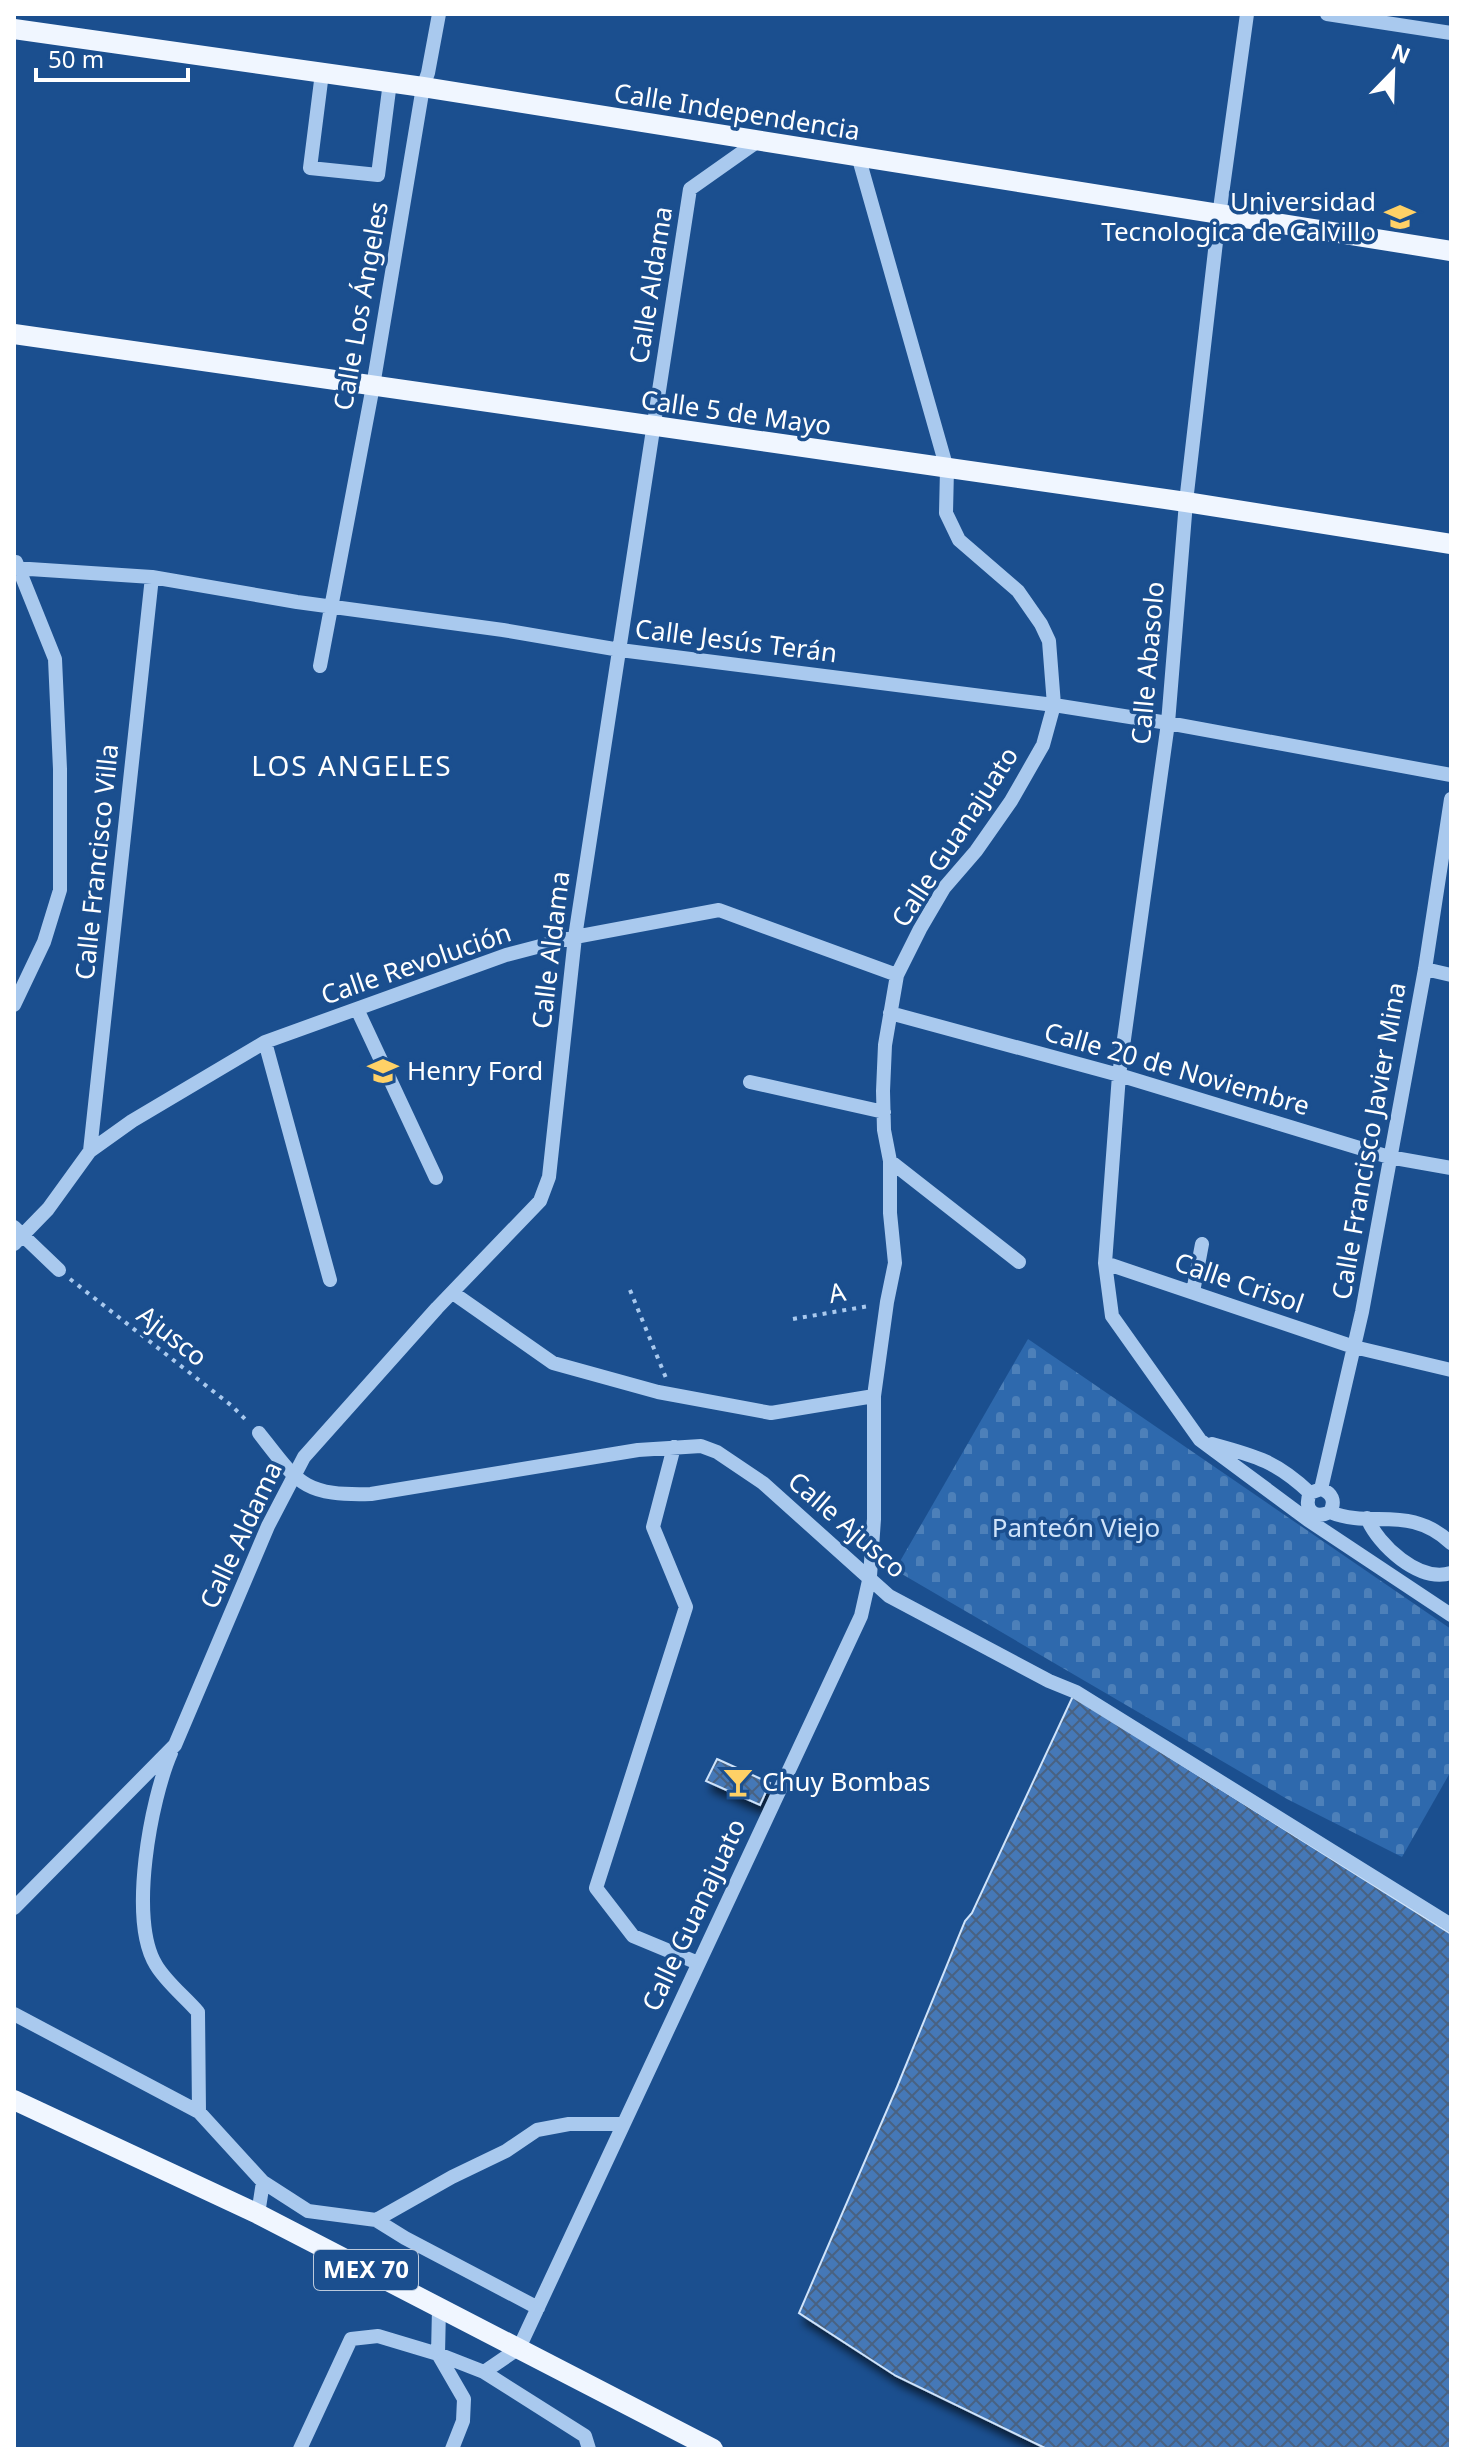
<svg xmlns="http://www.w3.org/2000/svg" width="1465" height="2463" font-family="'Noto Sans',sans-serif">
	<defs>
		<pattern id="cemetery-stones" width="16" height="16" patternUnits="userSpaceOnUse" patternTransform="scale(2)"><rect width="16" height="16" fill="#2e69ad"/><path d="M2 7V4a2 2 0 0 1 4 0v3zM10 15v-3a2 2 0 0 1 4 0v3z" fill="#4d80b9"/></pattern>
		<pattern id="building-cross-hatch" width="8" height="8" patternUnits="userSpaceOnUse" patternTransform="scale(2)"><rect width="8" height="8" fill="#4478b7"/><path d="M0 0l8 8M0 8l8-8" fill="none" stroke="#486282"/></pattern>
		<filter id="shadow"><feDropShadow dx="5" dy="9" stdDeviation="4" flood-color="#0009"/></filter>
	</defs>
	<rect width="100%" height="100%" fill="#1b4f8f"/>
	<path fill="url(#cemetery-stones)" d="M1028,1339L1451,1629V1771L1402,1857L1287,1799L895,1570Z"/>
	<path fill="url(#building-cross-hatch)" stroke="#cfe3fa" stroke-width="2" filter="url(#shadow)" d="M1073,1696L1451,1934V2449H1047L896,2376L799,2313L897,2087L965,1921L972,1913Z
		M717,1759L770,1783L760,1805L706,1781Z"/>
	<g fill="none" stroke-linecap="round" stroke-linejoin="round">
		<path stroke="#a9c9ee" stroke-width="4" stroke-dasharray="4 6" stroke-linecap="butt" d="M70,1279L232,1406L247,1421
			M630,1290L666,1378
			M793,1319L869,1306"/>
		<path stroke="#a9c9ee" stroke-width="14" d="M1247,14L1219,216L1186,502L1168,723L1119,1075L1105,1263L1112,1316L1200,1440L1308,1520L1451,1615
			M1327,14L1451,33
			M322,73L310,168L378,175L390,82
			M14,568L152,577L297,602L503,630L620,650L1054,705L1168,723L1451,775
			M320,666L373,386L423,87L428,73L439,14
			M1425,969L1451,975
			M14,1005L44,942L60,890V769L55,659L16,562
			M357,1009L436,1178
			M890,1013L1119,1075L1389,1157L1451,1168
			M265,1042L330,1280
			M750,1082L884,1112
			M90,1151L152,577
			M890,1161L1019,1262
			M14,1227L59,1270
			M14,1244L48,1209L90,1151L132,1121L265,1042L506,955L575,937L719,910L897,975
			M1105,1263L1354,1347L1451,1370
			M1193,1292L1202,1244
			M453,1293L553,1363L658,1392L771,1413L874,1396
			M259,1433C298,1483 303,1496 371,1494L638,1450L701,1446L717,1452L763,1483L889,1596L1049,1681L1076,1692L1451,1925
			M1212,1444C1256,1456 1276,1461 1310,1493
			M674,1447L653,1527L686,1607L596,1888L633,1936L698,1963
			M1321,1489L1362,1312L1425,969L1451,799
			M1330,1512C1336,1501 1332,1493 1321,1489L1310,1493C1303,1509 1314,1520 1330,1512C1372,1529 1409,1504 1451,1543
			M1367,1518C1378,1545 1419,1583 1451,1573
			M171,1753C151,1799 128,1920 156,1965C166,1982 185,1997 198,2012L199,2112L263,2182L258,2214
			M14,1908L175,1745L268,1526L304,1457L437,1308L540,1201L549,1177L575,937L690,189L758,141
			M14,2014L199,2112
			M263,2182L308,2211L376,2220L452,2177L506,2151L537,2130L569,2124H623
			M376,2220L405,2238L538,2308
			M439,2308L438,2354L464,2399L463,2421L452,2449
			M484,2372L585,2436L589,2449
			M300,2449L351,2339L378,2336L438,2354L484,2372L519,2348L861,1616L870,1576L874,1519V1396L887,1302L895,1263L890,1213V1161L884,1130L883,1091L885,1045L897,975L920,929L944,888L976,851L1011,801L1043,745L1054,705L1049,641L1041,624L1018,591L959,540L946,513L947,469L859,159"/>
		<path stroke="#f0f6ff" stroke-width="20" d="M14,29L423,87L1451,251
			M14,334L1186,502L1451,544
			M14,2100L258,2214L713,2449"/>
	</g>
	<defs>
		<g id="university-bare" transform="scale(2.4)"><path d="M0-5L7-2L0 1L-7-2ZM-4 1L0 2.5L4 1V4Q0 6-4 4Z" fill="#ffd166" stroke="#1b4f8f" stroke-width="2.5" paint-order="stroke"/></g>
		<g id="school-bare" transform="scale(2.4)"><path d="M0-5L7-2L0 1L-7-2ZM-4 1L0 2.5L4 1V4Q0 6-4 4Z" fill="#ffd166" stroke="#1b4f8f" stroke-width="2.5" paint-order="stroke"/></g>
		<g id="bar-bare" transform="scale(2.4)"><path d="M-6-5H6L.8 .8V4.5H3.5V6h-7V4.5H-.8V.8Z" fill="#ffd166" stroke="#1b4f8f" stroke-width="2.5" paint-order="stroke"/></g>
	</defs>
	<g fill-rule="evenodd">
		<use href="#university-bare" x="1400" y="217"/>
		<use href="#school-bare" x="383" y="1071"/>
		<use href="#bar-bare" x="738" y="1782"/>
	</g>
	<g text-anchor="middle" stroke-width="7" stroke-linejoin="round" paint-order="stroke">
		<rect fill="#1b4f8f" stroke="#bbcadd" stroke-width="2" x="314" y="2250" width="104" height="40" rx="6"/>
		<g font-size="24" font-weight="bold" fill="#fff">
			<text x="366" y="2278">MEX 70</text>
		</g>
		<g font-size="26" fill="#fff" stroke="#1b4f8f">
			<text transform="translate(737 112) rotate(9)" y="9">Calle Independencia</text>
			<text transform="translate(651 285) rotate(-81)" y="9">Calle Aldama</text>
			<text transform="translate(361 306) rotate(-80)" y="9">Calle Los Ángeles</text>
			<text transform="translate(736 413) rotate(8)" y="9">Calle 5 de Mayo</text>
			<text transform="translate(736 641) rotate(7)" y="9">Calle Jesús Terán</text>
			<text transform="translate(1148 663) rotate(-85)" y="9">Calle Abasolo</text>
			<text transform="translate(955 837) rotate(-57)" y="9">Calle Guanajuato</text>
			<text transform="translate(97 862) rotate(-84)" y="9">Calle Francisco Villa</text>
			<text transform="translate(551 950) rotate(-83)" y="9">Calle Aldama</text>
			<text transform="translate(416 964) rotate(-19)" y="9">Calle Revolución</text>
			<text transform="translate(1177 1069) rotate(16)" y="9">Calle 20 de Noviembre</text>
			<text transform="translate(1369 1141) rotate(-80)" y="9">Calle Francisco Javier Mina</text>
			<text transform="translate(1239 1283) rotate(19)" y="9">Calle Crisol</text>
			<text transform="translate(837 1293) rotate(-10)" y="9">A</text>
			<text transform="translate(172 1336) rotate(38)" y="9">Ajusco</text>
			<text transform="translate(847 1525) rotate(41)" y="9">Calle Ajusco</text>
			<text transform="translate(241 1535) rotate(-65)" y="9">Calle Aldama</text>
			<text transform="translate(694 1915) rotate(-65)" y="9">Calle Guanajuato</text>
		</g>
		<g font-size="26" fill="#fff" stroke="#1b4f8f" text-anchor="start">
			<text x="1376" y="211" text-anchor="end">Universidad<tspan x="1376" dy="30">Tecnologica de Calvillo</tspan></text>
			<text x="407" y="1080">Henry Ford</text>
			<text x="762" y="1791">Chuy Bombas</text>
		</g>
		<g font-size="26" fill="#cfe3fa" stroke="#1b4f8f">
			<text x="1076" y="1537">Panteón Viejo</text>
		</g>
		<g font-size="28" letter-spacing="2" fill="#fff" stroke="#1b4f8f">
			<text x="352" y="776">LOS ANGELES</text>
		</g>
	</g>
	<rect width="1465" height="2463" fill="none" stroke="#ffffff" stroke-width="32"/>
	<g transform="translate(1393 72) rotate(23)" stroke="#1b4f8f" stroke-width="6" paint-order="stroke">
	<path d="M0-6L14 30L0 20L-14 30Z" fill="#ffffff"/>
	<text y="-12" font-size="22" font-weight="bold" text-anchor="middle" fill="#ffffff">N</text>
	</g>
	<path d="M36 68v12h152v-12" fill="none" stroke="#ffffff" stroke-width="4"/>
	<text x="48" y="68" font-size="24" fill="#ffffff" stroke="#1b4f8f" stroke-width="6" paint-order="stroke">50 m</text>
</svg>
